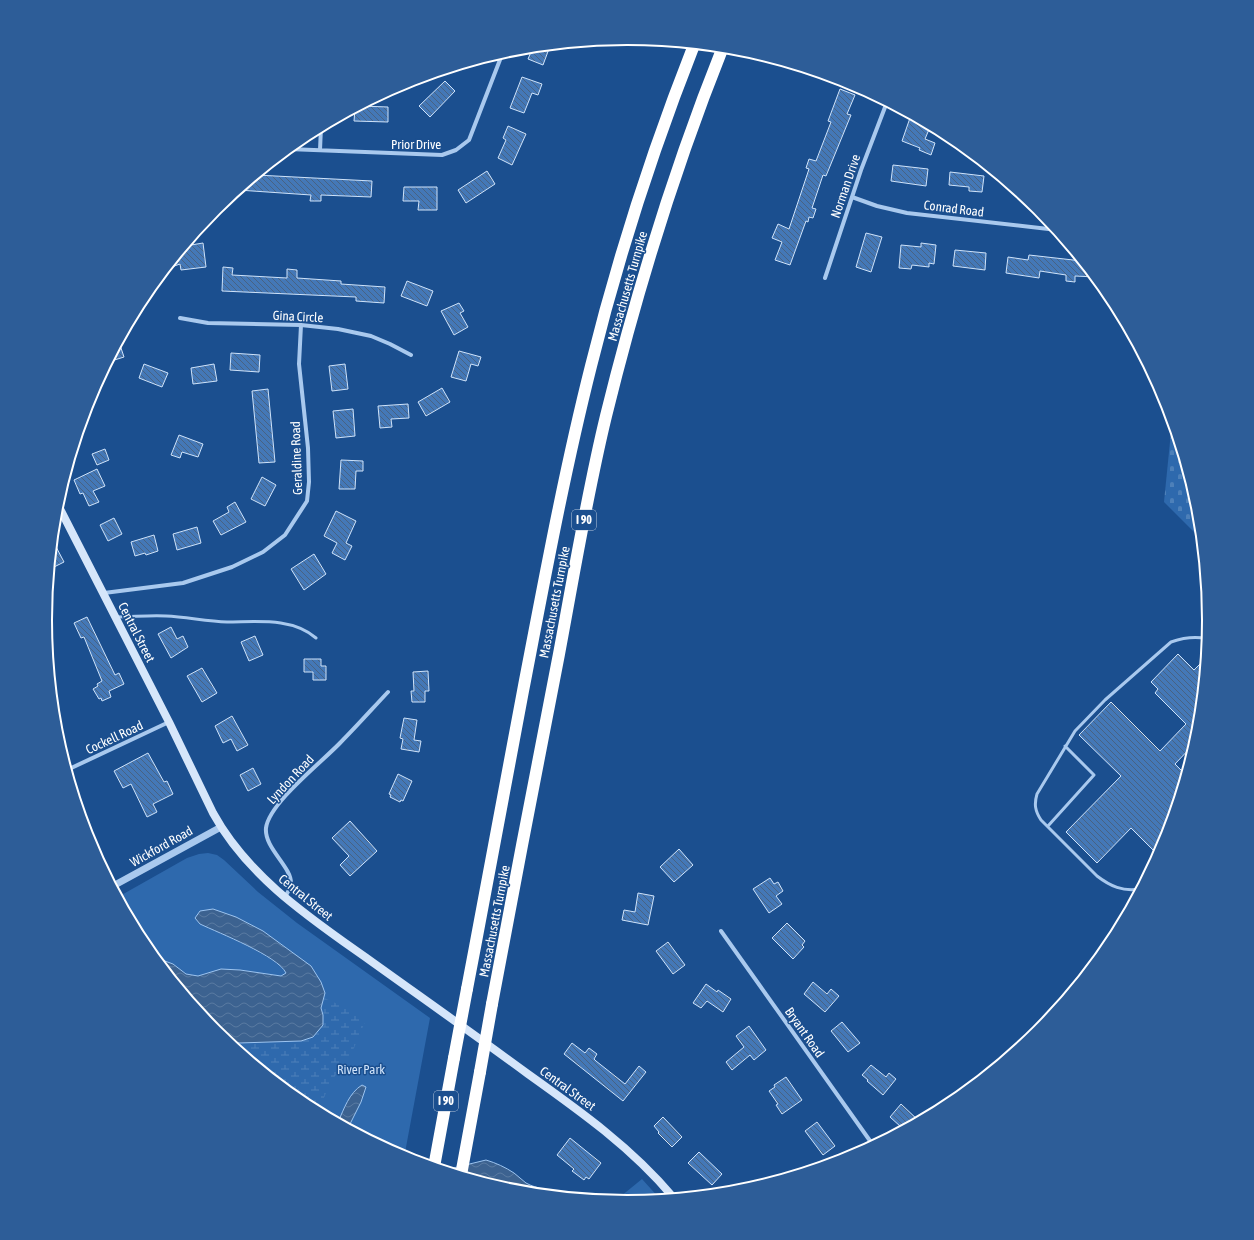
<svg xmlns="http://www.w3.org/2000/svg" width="1254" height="1240" font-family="'Asap Condensed',sans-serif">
	<defs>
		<pattern id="wetland-marsh" width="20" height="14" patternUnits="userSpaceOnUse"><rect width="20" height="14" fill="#2e69ad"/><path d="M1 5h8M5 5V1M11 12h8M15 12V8" fill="none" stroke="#4d80b9"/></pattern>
		<pattern id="cemetery-stones" width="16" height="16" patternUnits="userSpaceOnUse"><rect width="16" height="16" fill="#2e69ad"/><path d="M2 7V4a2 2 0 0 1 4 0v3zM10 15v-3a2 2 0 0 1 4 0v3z" fill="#4d80b9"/></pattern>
		<pattern id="water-waves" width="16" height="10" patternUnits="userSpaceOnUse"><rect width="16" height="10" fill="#3c6290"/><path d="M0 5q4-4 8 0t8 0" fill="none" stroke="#597aa1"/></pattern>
		<pattern id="building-back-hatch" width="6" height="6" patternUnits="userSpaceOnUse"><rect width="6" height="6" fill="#4478b7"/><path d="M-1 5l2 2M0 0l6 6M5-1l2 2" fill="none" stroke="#486282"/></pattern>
	</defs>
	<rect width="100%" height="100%" fill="#1b4f8f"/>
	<path fill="#2e69ad" d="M208,853L217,855L224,860L258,892L297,923L430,1018L404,1158L303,1104L215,1031L210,1024L239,1043L286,1042L322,1025L263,931L236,917L213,909L200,924C219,933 276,956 286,973L281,976L240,970L207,973L198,976L186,974L173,964L154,957L143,943L118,897L187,858L199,854Z
		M642,1179L660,1199L627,1202L615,1201Z"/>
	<path fill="url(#wetland-marsh)" d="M324,998L367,1017L354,1048L331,1082L318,1111L303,1104L215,1031L210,1024L218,1027L239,1043L286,1042L312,1037L322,1025L323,1015L321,1008Z"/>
	<path fill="url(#cemetery-stones)" d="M1172,422L1198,507L1201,539L1164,502Z"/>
	<path fill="url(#water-waves)" stroke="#9cc4f0" d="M213,909L236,917L263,931L311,966L321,982L325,993L321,1008L323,1015V1025L313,1037L301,1041L239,1043L222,1036L218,1027L210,1024L154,957L173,964L186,974L198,976L221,969L240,970L281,976L286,973C278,956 219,933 200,924L195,918L200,911Z
		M362,1085L366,1087L361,1102L348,1128L338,1122C344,1109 349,1093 362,1085Z
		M486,1160C496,1163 505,1167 514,1173C518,1176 522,1180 526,1183C537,1189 550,1190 561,1195L513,1191L445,1170Z"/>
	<path fill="url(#building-back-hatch)" stroke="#cfe3fa" d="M550,46L543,65L528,59L533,47Z
		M522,77L542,84L538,95L532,93L524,113L510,108Z
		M445,81L455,91L430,117L419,106Z
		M840,89L855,95L847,114L851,115L826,176L823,175L812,208L816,209L813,218L809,217L808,222L806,221L790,265L775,260L782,242L772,238L778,224L789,229L809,169L806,168L809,159L816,161L831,122L828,121Z
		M360,106L388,107V122L354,121L355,109Z
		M911,115L925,123L924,125L930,127L925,139L935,143L931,155L919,150L920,148L902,141Z
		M508,126L526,134L512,165L498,158L506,140L503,138Z
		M893,165L928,169L926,186L891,181Z
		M487,171L495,184L466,203L458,190Z
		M950,172L984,176L982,192L969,191V187L949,185Z
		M256,175L372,181L371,197L321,195V201H310L311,195L238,190Z
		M404,187H437V210H418L419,201H403Z
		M866,233L882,237L871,272L856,267Z
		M203,243L206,267L181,270L180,264L166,269L185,246Z
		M921,243L936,245L934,264L929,263V267L912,265L911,269L899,268L901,245L921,247Z
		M955,250L986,253L985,270L953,266Z
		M1029,255L1082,261L1095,277L1075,276V282L1066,281V275L1040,271L1039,278L1006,273L1008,257L1028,260Z
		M223,267L233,268L232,275L287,278V269L297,270V278L341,281V284L385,287L384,303L356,301V297L222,291Z
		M407,281L433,291L427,306L401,296Z
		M459,303L464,311L460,313L468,327L454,335L441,311Z
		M119,342L124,357L108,362L115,350Z
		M459,351L481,357L478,366L471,364L466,381L451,377Z
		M231,353L260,355L259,372L230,370Z
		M144,364L168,373L162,387L139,378Z
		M214,364L217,381L193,384L191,368Z
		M345,364L348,389L332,391L329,366Z
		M442,388L450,402L426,416L418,402Z
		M268,389L275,462L259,463L252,391Z
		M408,404L409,418L391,419L392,427L380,428L378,406Z
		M353,409L355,436L336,438L333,411Z
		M179,435L203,444L198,457L182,452L180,458L171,455Z
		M105,449L109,460L97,465L92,454Z
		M341,460L363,461V471H356L355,489H339Z
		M97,469L105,486L93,491L99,502L89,506L83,493L80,494L74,480Z
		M262,477L276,485L265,506L251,499Z
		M235,502L246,522L221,535L213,521L229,512L227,507Z
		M336,511L356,521L346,543L352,546L345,560L332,553L337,543L324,536Z
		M114,518L122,534L108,541L100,525Z
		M197,527L201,543L177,550L173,534Z
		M154,535L158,551L146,555L145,553L135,556L131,542Z
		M53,541L64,562L50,569L51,562Z
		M314,554L326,574L304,590L291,569Z
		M87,617L115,675L119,673L124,684L109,691L111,697L102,701L101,698L99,699L93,689L98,686L97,684L102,681L84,637L81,638L74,623Z
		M171,627L177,639L183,636L188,647L171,658L158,634Z
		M255,636L263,655L249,661L241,642Z
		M1178,654L1194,670L1205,659L1198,734L1195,743L1175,764L1185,774L1165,843L1158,855L1131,828L1097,863L1066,832L1121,776L1079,735L1111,702L1160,751L1186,724L1155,693L1158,689L1151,682Z
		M304,659H321V666H326V680H313V672H304Z
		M202,668L217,693L202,702L187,676Z
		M428,671L429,691H425V702H412L411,691H414L413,672Z
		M232,716L248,745L237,751L231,739L223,743L215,726Z
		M404,718L417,720L414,740L421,741L419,752L401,749L403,739L400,738Z
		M148,753L164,782L167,781L173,794L153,804L157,812L147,817L131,784L123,788L114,771Z
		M253,768L261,784L248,791L240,775Z
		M398,774L412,781L403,801L401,800L400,802L390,797L391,795L389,794Z
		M350,821L377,851L350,876L340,865L349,856L332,838Z
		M679,849L693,865L674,882L660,867Z
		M770,878L774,884L778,882L783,891L776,896L782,904L769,913L753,889Z
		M638,893L654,896L648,925L622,920L624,910L635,912Z
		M787,923L805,941L802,945L804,947L793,959L772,938Z
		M668,942L685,965L673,974L656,951Z
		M813,982L827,994L831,989L839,996L825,1012L804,994Z
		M706,984L717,992L718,990L731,999L723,1012L707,1001L701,1008L693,1003Z
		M842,1022L860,1043L848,1052L831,1031Z
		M749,1026L766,1050L754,1060L750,1055L732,1070L726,1062L744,1047L736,1036Z
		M572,1043L585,1053L589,1048L597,1054L594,1059L596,1061L625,1084L639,1066L646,1072L623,1101L564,1054Z
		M871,1065L886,1077L889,1073L896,1079L883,1095L867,1081L868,1080L862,1075Z
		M786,1077L802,1100L782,1114L776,1105L778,1104L769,1091L775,1087L774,1085Z
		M901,1104L919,1121L905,1128L902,1125L901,1127L890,1117Z
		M663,1117L682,1137L672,1147L658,1133L659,1132L654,1126Z
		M817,1122L835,1146L823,1155L805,1131Z
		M570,1138L601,1163L589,1179L586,1177L584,1180L572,1171L574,1169L557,1155Z
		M699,1152L722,1174L712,1185L688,1163Z"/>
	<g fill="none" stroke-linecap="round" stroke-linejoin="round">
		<path stroke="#a9c9ee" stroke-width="3" d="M116,617C133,617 149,615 166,616C186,617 206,621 227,622C256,622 292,617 316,638
			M1048,826L1094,775L1065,746
			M1140,889C1123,892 1110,886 1097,876L1041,820C1035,811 1034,804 1037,794L1075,731L1105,700L1171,642C1183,638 1195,636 1207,639"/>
		<path stroke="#a9c9ee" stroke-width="4" d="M288,149L442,155L456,150L469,140L503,52
			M320,150L321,127
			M852,197L877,206L907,213L1057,230
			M825,278L861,170L887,102
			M180,318L208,323L301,325L338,329L371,336L390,344L411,355
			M104,593L183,583L232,567L263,552L285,535L307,501L309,482L308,448L299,364L301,325
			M67,770L169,722
			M285,897C287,893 291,888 291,883C291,866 264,848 266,828C269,803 322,762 340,743C356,727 372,709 388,692
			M721,931L873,1145"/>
		<path stroke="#a9c9ee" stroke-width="7" d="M113,886L221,827"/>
		<path stroke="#d6e6fa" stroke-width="8" d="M57,503L169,722L213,813C248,877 310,918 368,959C421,997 475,1035 528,1074C580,1111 632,1148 673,1197"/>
		<path stroke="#fff" stroke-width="12" d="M467,989C486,890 504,791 523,691C544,582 564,473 591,366C618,257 653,149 694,45
			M492,1004C514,887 536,771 559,654C574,574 587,494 606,416C637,290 675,167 723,47
			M434,1167L454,1058
			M461,1175L480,1072"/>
		<path stroke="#fff" stroke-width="12" d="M454,1058L467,989
			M480,1072L492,1004"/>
	</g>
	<g text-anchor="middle" stroke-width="3" stroke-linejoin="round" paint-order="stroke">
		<g fill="#1b4f8f" stroke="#bbcadd" stroke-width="1">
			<rect x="572" y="510" width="24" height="20" rx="3"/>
			<rect x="434" y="1091" width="24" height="20" rx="3"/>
		</g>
		<g font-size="12" font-weight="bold" fill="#fff">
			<text x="584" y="524">I 90</text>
			<text x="446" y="1105">I 90</text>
		</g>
		<g font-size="13" fill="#fff" stroke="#1b4f8f">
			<text x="416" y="149">Prior Drive</text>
			<text transform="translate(845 186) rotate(-71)" y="5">Norman Drive</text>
			<text transform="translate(954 208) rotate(7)" y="5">Conrad Road</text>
			<text transform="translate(627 286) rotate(-74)" y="5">Massachusetts Turnpike</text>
			<text transform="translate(298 316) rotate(3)" y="5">Gina Circle</text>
			<text transform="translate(296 458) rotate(-92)" y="5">Geraldine Road</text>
			<text transform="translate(554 602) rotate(-79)" y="5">Massachusetts Turnpike</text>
			<text transform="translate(137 632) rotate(63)" y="5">Central Street</text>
			<text transform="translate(114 737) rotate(-25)" y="5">Cockell Road</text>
			<text transform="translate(290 779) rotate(-47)" y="5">Lyndon Road</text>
			<text transform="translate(161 846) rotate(-29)" y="5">Wickford Road</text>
			<text transform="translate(306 897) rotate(39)" y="5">Central Street</text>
			<text transform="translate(494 921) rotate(-79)" y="5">Massachusetts Turnpike</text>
			<text transform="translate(805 1032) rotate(55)" y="5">Bryant Road</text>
			<text transform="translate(568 1088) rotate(36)" y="5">Central Street</text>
		</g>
		<g font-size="13" fill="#cfe3fa" stroke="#1b4f8f">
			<text x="361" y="1074">River Park</text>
		</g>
	</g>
	<path d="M0 0H1254V1240H0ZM52 620a575 575 0 1 1 1150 0a575 575 0 1 1-1150 0Z" fill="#2d5d98" fill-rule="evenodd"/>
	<path fill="none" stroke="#fff" stroke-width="2" d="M52 620a575 575 0 1 1 1150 0a575 575 0 1 1-1150 0Z"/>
</svg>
